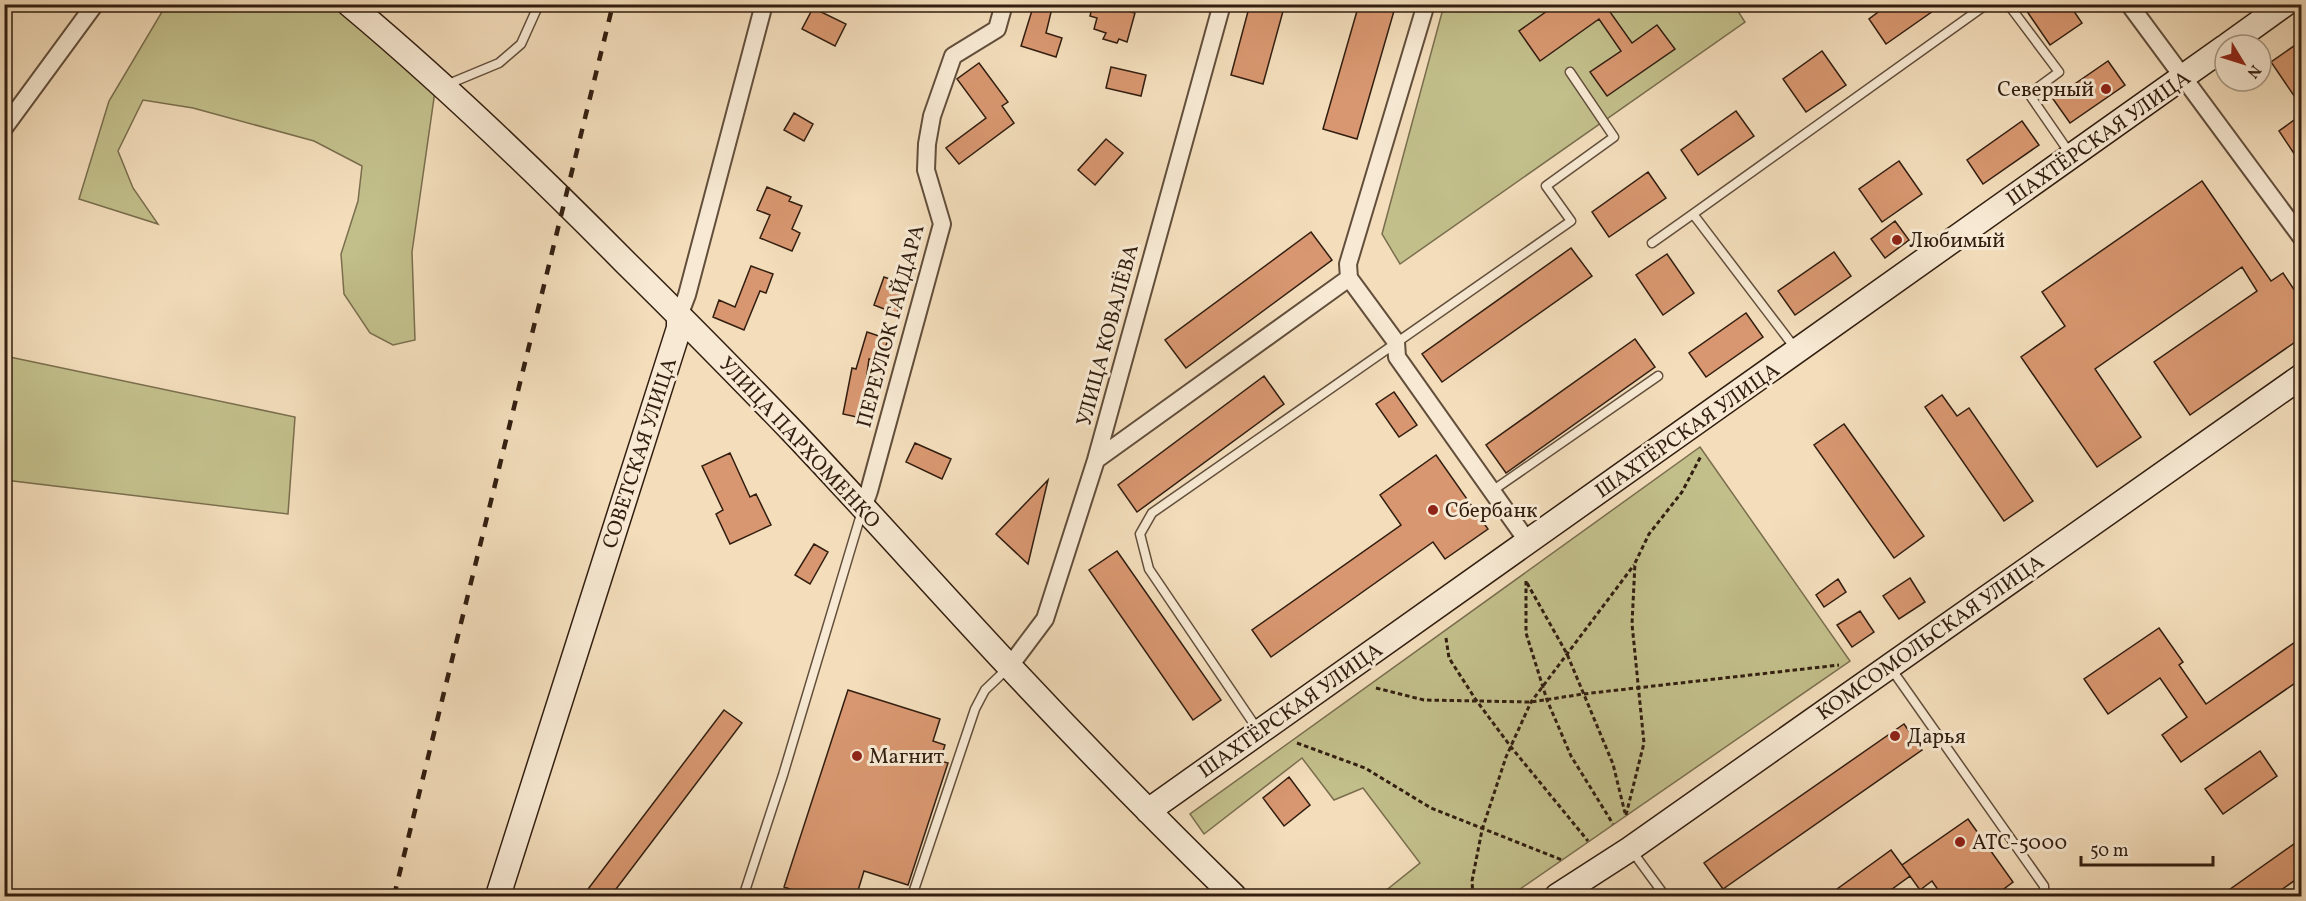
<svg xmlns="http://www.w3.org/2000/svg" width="2306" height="901" font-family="Vollkorn,serif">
	<rect width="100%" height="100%" fill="#f3ddbb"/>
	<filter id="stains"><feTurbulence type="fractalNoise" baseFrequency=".00333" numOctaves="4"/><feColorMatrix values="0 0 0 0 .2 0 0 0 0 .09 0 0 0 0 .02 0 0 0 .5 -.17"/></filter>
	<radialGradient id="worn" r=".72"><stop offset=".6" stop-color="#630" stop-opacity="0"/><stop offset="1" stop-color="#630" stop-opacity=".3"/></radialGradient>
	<path fill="#c2bf8b" stroke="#7a6e4e" stroke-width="1.5" d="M166,5H335L435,91L412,252L415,340L393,345L370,333L344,294L341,254L358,201L362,166L314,141L193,108L143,100L118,151L133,188L158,224L79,199L109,101Z
		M1444,5H1734L1745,22L1400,264L1382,234Z
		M5,356L295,417L288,514L5,480Z
		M1700,447L1850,661L1510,896H1379L1420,863L1363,788L1334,800L1302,758L1204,834L1190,814Z"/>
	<path fill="#d89770" stroke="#321e10" stroke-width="1.5" d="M1034,4H1053L1046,33L1062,38L1056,57L1021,46Z
		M1093,4H1102L1135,13L1127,42L1119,39L1117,43L1103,39L1106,33L1094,29L1097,18L1090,16Z
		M1250,4H1285L1263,84L1231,75Z
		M1359,4H1396L1357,139L1323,129Z
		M1557,4H1620L1610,12L1632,43L1657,25L1675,49L1607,96L1590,72L1621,51L1599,19L1540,61L1519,31Z
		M1889,4H1943L1886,44L1869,19Z
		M2022,4H2069L2082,23L2050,45Z
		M813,8L846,24L835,46L802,29Z
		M2301,41V106L2271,62Z
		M1822,51L1846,85L1806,112L1783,79Z
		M2108,61L2125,85L2070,123L2053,99Z
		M979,63L1008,102L1002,106L1014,123L959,164L946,148L986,118L957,79Z
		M1111,67L1146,75L1141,96L1106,88Z
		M1736,111L1754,136L1698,175L1681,150Z
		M794,113L813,124L804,141L784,130Z
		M2301,115V164L2279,131Z
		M2022,121L2039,145L1983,184L1967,160Z
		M1106,139L1123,153L1095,185L1078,170Z
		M1899,161L1922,194L1882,222L1859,189Z
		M1648,172L1666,198L1609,237L1592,212Z
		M2202,181L2271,281L2283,273L2301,300V338L2190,415L2154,362L2257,291L2242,267L2095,369L2141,437L2097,467L2021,357L2065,326L2042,292Z
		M767,187L791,197L789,201L802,206L792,229L800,233L792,251L760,238L770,215L757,210Z
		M1895,221L1909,240L1885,258L1871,239Z
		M1311,232L1332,260L1186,368L1165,340Z
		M1571,248L1592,276L1442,382L1422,354Z
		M1834,252L1851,276L1795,315L1778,291Z
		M1667,254L1694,293L1663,315L1636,275Z
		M751,266L773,274L766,293L760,291L744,330L713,317L719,300L735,307Z
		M884,277L907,285L897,314L874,305Z
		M1746,313L1763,337L1706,377L1689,353Z
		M867,332L888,339L881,362L869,359L863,403L870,405L866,419L843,414L852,368L856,369Z
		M1635,339L1655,367L1506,473L1486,445Z
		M1264,376L1284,404L1137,512L1118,485Z
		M1394,392L1417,425L1399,437L1376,404Z
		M1942,395L1957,416L1969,408L2033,501L2004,521L1925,407Z
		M1844,424L1924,536L1894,558L1814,445Z
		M915,443L951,459L942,479L906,462Z
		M730,453L750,497L756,494L771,525L730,544L716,514L723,510L702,466Z
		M1436,455L1488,529L1445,559L1433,542L1271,657L1252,630L1401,525L1380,495Z
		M1048,480L1028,564L996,534Z
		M814,544L828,552L810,584L795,575Z
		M1117,551L1221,700L1193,720L1089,570Z
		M1910,578L1925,602L1899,619L1883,596Z
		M1838,579L1846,592L1824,607L1816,595Z
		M1860,611L1874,632L1852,647L1837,625Z
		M2159,628L2183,662L2179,665L2206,704L2301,638V679L2181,762L2162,735L2187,717L2160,678L2108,714L2084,679Z
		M848,690L940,719L933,741L945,745L940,761L948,763L908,885L864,871L856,897H812L784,887Z
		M724,710L742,723L610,897H582Z
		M1904,724L1922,750L1723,889L1704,863Z
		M2260,751L2277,776L2223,814L2205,789Z
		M1289,777L1310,805L1284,826L1263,798Z
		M1968,819L2013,882L1993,897H1943L1932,881L1920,890L1902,865Z
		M2301,839V876L2271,897H2219Z
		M1891,850L1910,876L1881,897H1826Z"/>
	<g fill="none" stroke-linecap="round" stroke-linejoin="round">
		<g stroke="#624e3b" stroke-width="11">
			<path id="lane" d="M2008,4L2059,72L2029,94L2071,155
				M446,85L499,63L521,44L539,4
				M1693,214L1987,4
				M1652,243L1693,214L1795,348
				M1492,491L1658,376
				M1890,667L2044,886V896
				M1258,730L1149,569L1140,534L1152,513L1571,221L1546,186L1614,137L1570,72
				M1632,851L1665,896
				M748,896L745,891L783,775L862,511
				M912,896L975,709L985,690L1008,668"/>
		</g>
		<g stroke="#624e3b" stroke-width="20">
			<path id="street" d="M1426,4L1348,264L1349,278L1396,342L1397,357L1528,542
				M2129,4L2302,238
				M4,128L95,4
				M679,316L687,295L764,4
				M1096,460L1349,278
				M863,508L869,491L942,224L926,170L927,144L932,116L953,56L997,29L1004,4
				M1009,667L1045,619L1096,460L1222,4"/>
		</g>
		<g stroke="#321e10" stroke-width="27">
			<path id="secondary" d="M349,4C446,85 537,173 626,263C683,319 739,376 795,434C867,510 937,589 1009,666C1082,744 1157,821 1234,896
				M2228,45L2285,4
				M1148,811L2225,47
				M498,896L679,328V316
				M1557,896L1630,849L2302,376"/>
		</g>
		<path stroke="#321e10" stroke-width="3" stroke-dasharray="4.5 3" stroke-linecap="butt" d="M1526,581V633L1547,700L1571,756L1613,824
			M1527,583L1567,654L1613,764L1625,813
			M1446,638L1449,658L1476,700L1511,747L1588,841
			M1376,688L1424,700L1531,702L1583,694L1839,665
			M1297,743L1365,768L1431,808L1562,860
			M1626,815L1644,743L1632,624L1635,563L1649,534L1682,492L1701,456
			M1473,896L1472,881L1482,830L1506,757L1531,702L1634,565"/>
		<use href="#lane" stroke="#f7e9d3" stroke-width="8"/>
		<use href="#street" stroke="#f7e9d3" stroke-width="16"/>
		<use href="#secondary" stroke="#f7e9d3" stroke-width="24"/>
		<path stroke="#321e10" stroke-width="4.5" stroke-dasharray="10 10" stroke-linecap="butt" d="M394,896L613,4"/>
	</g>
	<g fill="#8f2418" stroke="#f7e9d3" stroke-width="2">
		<circle cx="2106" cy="89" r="6"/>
		<circle cx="1897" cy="240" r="6"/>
		<circle cx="1433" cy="510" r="6"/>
		<circle cx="1895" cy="736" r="6"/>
		<circle cx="857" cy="756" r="6"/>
		<circle cx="1960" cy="842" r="6"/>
	</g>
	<g text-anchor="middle" stroke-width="6" stroke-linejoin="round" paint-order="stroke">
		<g font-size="21" fill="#321e10" stroke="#f7e9d3" text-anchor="start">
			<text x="2094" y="96" text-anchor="end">Северный</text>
			<text x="1909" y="247">Любимый</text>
			<text x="1445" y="517">Сбербанк</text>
			<text x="1907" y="743">Дарья</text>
			<text x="869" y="763">Магнит</text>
			<text x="1972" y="849">АТС-5000</text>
		</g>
		<g font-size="21" fill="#321e10" stroke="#f7e9d3">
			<text transform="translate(2098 138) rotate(-35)" y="7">ШАХТЁРСКАЯ УЛИЦА</text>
			<text transform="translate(890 326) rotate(-75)" y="7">ПЕРЕУЛОК ГАЙДАРА</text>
			<text transform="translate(1107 335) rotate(-75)" y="7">УЛИЦА КОВАЛЁВА</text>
			<text transform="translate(1687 430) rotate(-35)" y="7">ШАХТЁРСКАЯ УЛИЦА</text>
			<text transform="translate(800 442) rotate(47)" y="7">УЛИЦА ПАРХОМЕНКО</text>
			<text transform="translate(639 453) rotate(-72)" y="7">СОВЕТСКАЯ УЛИЦА</text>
			<text transform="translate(1930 637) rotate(-35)" y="7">КОМСОМОЛЬСКАЯ УЛИЦА</text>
			<text transform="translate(1290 710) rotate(-35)" y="7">ШАХТЁРСКАЯ УЛИЦА</text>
		</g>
	</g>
	<rect width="2306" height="901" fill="none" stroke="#f3ddbb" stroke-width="24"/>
	<rect x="6" y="6" width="2294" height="889" fill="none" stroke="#321e10" stroke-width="3"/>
	<rect x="12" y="12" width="2282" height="877" fill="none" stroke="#321e10" stroke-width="1.5"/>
	<g transform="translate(2243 63) rotate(128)"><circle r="28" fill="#f7e9d3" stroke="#a89885" stroke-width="1.5"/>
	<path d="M0-4.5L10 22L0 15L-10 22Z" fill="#8f2418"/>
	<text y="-9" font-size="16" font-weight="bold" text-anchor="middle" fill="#321e10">N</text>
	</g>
	<path d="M2081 856v9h132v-9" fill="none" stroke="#321e10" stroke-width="3"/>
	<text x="2090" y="856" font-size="18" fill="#321e10" stroke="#f7e9d3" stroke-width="4.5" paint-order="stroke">50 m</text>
	<rect width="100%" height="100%" filter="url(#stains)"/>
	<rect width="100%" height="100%" fill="url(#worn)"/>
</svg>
